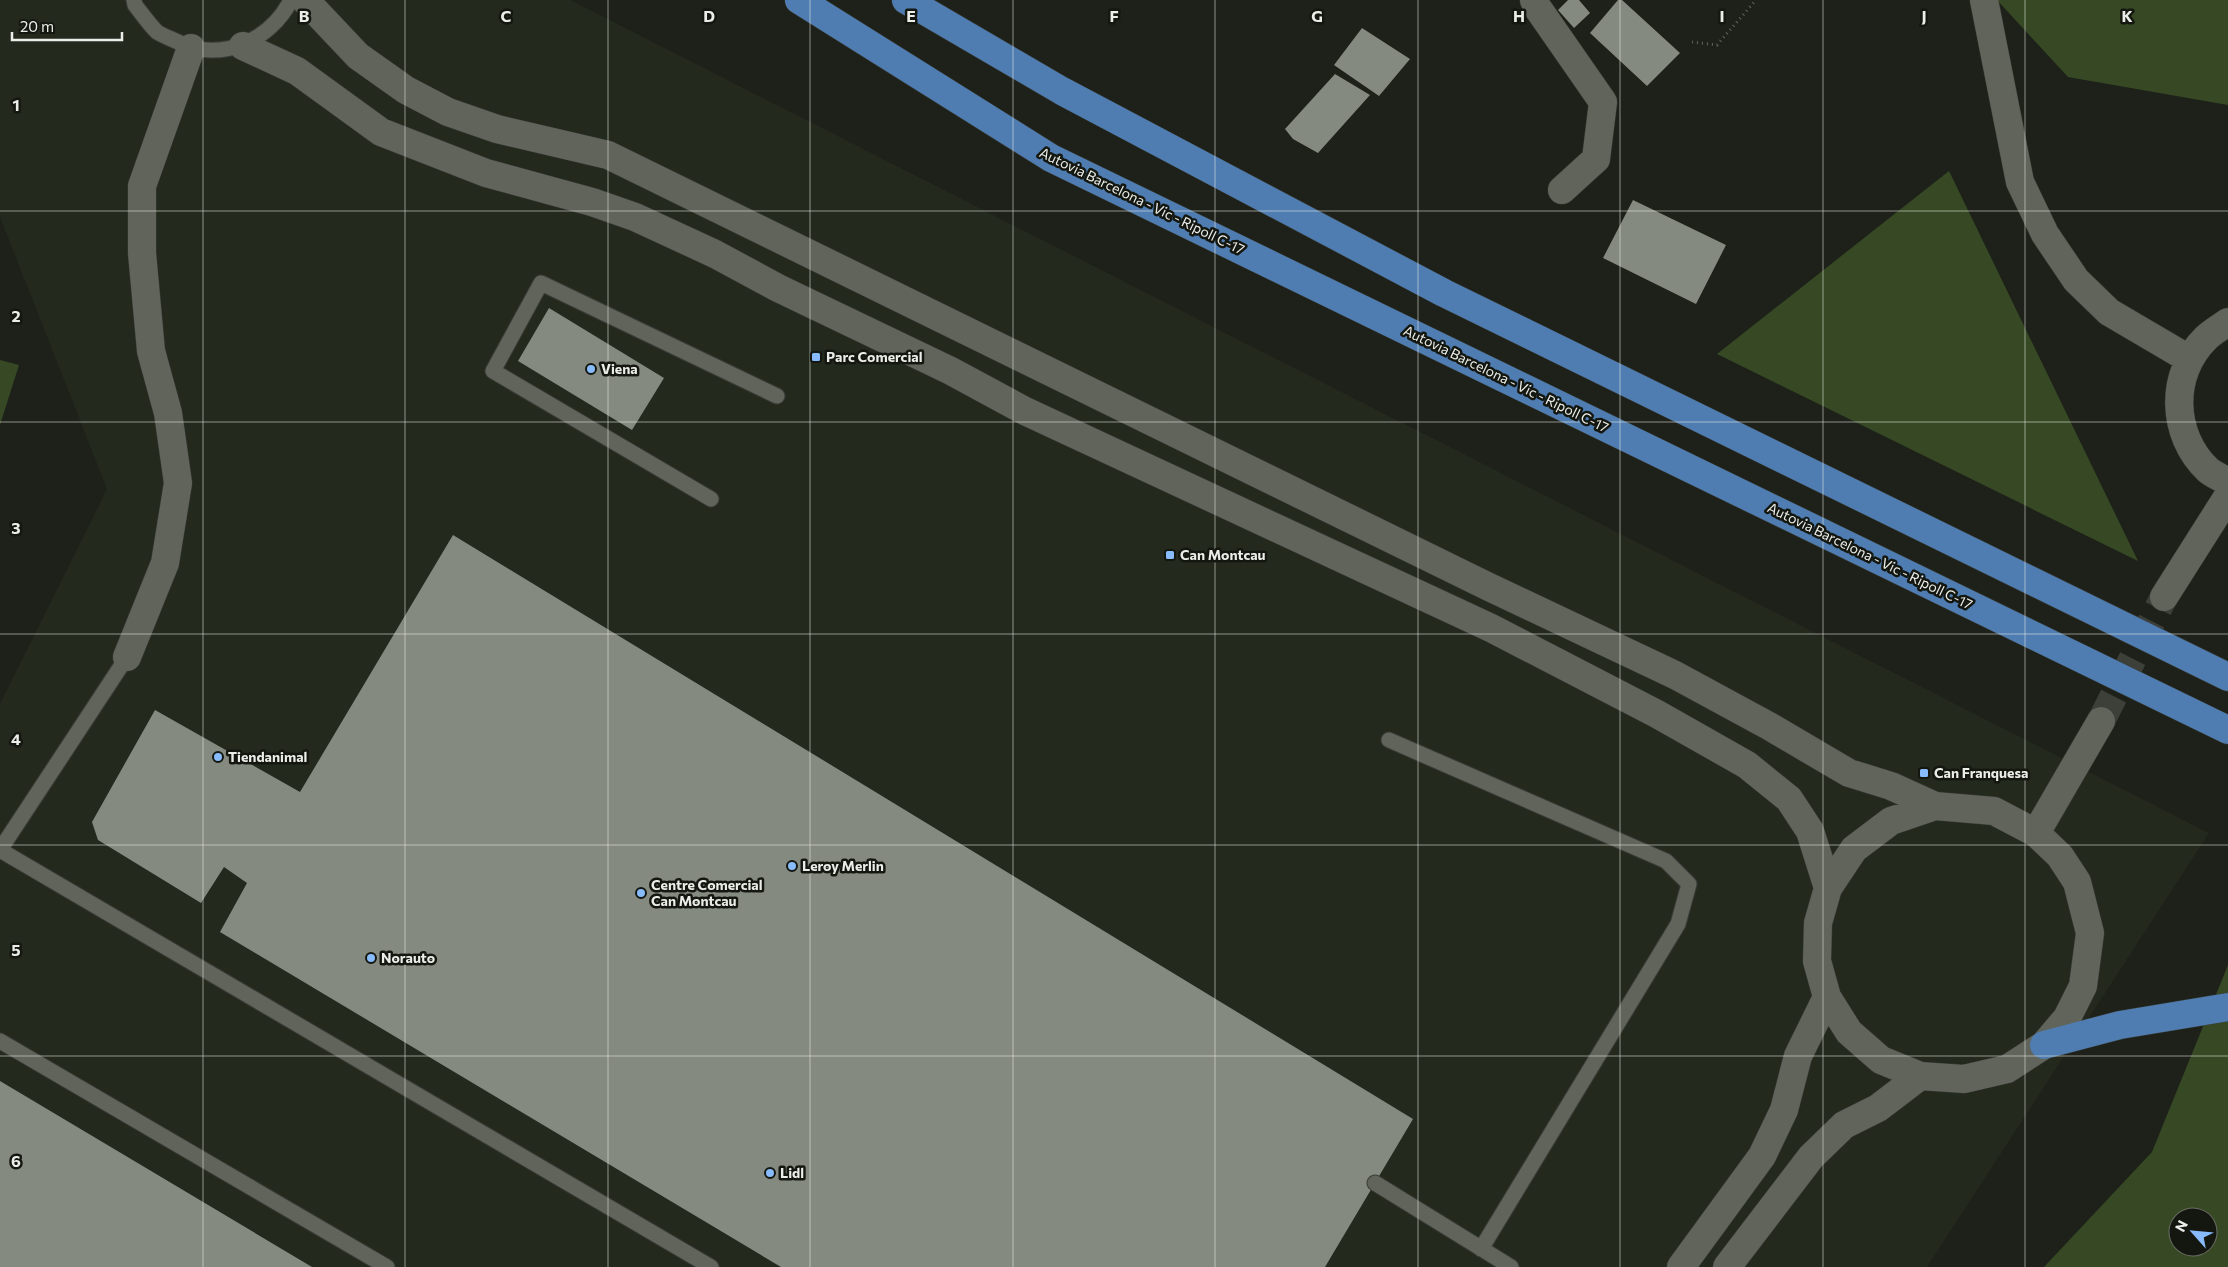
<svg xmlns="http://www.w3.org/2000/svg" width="2228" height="1267" font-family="Commissioner,sans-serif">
	<rect width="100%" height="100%" fill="#1d2119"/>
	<path fill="#232a1d" d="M0,0H570L2209,833L1927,1267H0V704L107,489L0,217Z"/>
	<path fill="#374924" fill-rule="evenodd" d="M1997,0H2228V105L2068,77Z
		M1949,171L2138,561L1717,354Z
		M0,360L19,365L0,425Z
		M2228,965V1267H2044L2152,1152ZM2178,1217H2208V1247H2178Z"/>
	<path fill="#858a81" d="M1568,0H1579L1590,13L1574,28L1558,10Z
		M1618,0H1622L1680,53L1647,86L1590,33Z
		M1362,28L1410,59L1379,96L1334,65Z
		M1335,74L1370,95L1318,153L1293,139L1285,129Z
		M1633,200L1726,245L1696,304L1603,258Z
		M549,308L664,378L632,430L518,361Z
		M453,535L1413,1119L1325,1267H781L220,932L247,883L224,867L201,903L98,840L92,822L155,710L300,792Z
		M0,1081L312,1267H0Z"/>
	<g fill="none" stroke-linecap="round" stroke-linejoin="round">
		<path stroke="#3c4038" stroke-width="28" stroke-dasharray="28 14" stroke-linecap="butt" d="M2101,721L2164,597"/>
		<g stroke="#393c37" stroke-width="17">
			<path id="service" d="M134,0L135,5C142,14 149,24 157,32C163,36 172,39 178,42C221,63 270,41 291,0
				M711,499L493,371L541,283L777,396
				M127,657L0,850L711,1267
				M1389,740L1666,861L1689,884L1678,924L1481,1249
				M0,1041L387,1267
				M1375,1183L1511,1267"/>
		</g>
		<g stroke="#393c37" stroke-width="29">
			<path id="minor" d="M305,0L358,56L406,90L448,112L497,129L608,155L1487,586L1675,675L1769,726L1849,773L1891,786L1935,806L1994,811L2036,833L2060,856L2077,882L2090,933L2083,986L2067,1018L2044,1045L2007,1069L1964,1079L1920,1076L1881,1060L1849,1032L1827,997L1817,961L1818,923L1828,888L1854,849L1891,821L1935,806
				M1534,0L1537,7L1603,102L1596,159L1562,190
				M1984,0L2020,182L2045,234L2076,280L2109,312L2189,359
				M243,46L297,71L381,132L486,173L592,202L635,217L715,254L778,288L951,371L1025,411L1491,628L1657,714L1747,765L1789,799L1810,831L1828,888
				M2228,322C2221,327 2212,332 2206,338C2169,374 2171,435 2208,470C2214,475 2222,478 2228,482
				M2164,597L2228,496
				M127,657L165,563L178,483L168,413L151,351L142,253V186L191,48
				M2036,833L2101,721
				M1681,1267L1762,1156L1784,1110L1798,1056L1827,997
				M1727,1267L1811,1157L1844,1125L1878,1108L1920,1076"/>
		</g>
		<g stroke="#393c37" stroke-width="29">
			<path id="trunk" d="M799,0L1051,158L2228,730
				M906,0L1062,91L1444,293L2228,677
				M2044,1045L2120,1025L2228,1007"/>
		</g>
		<path stroke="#61645d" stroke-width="3" stroke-dasharray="1 4" stroke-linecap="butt" d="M1692,42L1717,45L1756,0"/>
		<use href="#service" stroke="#60645b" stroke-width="15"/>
		<use href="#minor" stroke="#60645b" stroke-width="28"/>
		<use href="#trunk" stroke="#4f7db2" stroke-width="28"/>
	</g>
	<path fill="none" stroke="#ebede8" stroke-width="1" stroke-opacity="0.55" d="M203,0V1267M405,0V1267M608,0V1267M810,0V1267M1013,0V1267M1215,0V1267M1418,0V1267M1620,0V1267M1823,0V1267M2025,0V1267M0,211H2228M0,422H2228M0,634H2228M0,845H2228M0,1056H2228"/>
	<g fill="#88bbfc" stroke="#141710" stroke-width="2">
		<rect x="811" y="352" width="10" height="10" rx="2.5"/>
		<circle cx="591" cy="369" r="5"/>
		<rect x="1165" y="550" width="10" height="10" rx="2.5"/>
		<circle cx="218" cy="757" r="5"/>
		<rect x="1919" y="768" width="10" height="10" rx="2.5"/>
		<circle cx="792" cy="866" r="5"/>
		<circle cx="641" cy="893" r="5"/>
		<circle cx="371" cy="958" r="5"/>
		<circle cx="770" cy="1173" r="5"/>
	</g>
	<g text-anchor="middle" stroke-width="5" stroke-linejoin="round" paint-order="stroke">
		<g font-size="14" fill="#ebede8" stroke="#141710">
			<text transform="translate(1142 201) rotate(26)" y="5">Autovia Barcelona - Vic - Ripoll C-17</text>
			<text transform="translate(1506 379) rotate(26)" y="5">Autovia Barcelona - Vic - Ripoll C-17</text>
			<text transform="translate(1870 556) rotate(26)" y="5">Autovia Barcelona - Vic - Ripoll C-17</text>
		</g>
		<g font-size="14" font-weight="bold" fill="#ebede8" stroke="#141710" text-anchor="start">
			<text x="826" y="362">Parc Comercial</text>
			<text x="601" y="374">Viena</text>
			<text x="1180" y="560">Can Montcau</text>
			<text x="228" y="762">Tiendanimal</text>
			<text x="1934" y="778">Can Franquesa</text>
			<text x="802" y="871">Leroy Merlin</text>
			<text x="651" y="890">Centre Comercial<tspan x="651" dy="16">Can Montcau</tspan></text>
			<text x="381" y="963">Norauto</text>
			<text x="780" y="1178">Lidl</text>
		</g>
	</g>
	<g font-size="16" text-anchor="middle" font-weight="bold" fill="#ebede8" stroke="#141710" stroke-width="5" stroke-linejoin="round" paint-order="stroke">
		<text x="304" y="22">B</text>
		<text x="506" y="22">C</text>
		<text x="709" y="22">D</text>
		<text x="911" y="22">E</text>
		<text x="1114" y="22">F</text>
		<text x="1317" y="22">G</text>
		<text x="1519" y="22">H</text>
		<text x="1722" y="22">I</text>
		<text x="1924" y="22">J</text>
		<text x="2127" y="22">K</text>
		<text x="16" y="111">1</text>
		<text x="16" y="322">2</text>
		<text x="16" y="534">3</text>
		<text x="16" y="745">4</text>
		<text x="16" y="956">5</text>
		<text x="16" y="1167">6</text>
	</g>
	<g transform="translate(2193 1232) rotate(297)"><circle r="24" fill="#141710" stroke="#6a6d66"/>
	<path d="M0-4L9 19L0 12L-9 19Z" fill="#88bbfc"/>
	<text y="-8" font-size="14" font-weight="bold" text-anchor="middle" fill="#ebede8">N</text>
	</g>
	<path d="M12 32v8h110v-8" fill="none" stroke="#ebede8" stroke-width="2.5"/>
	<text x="20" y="32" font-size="15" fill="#ebede8" stroke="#141710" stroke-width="4" paint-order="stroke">20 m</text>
</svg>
